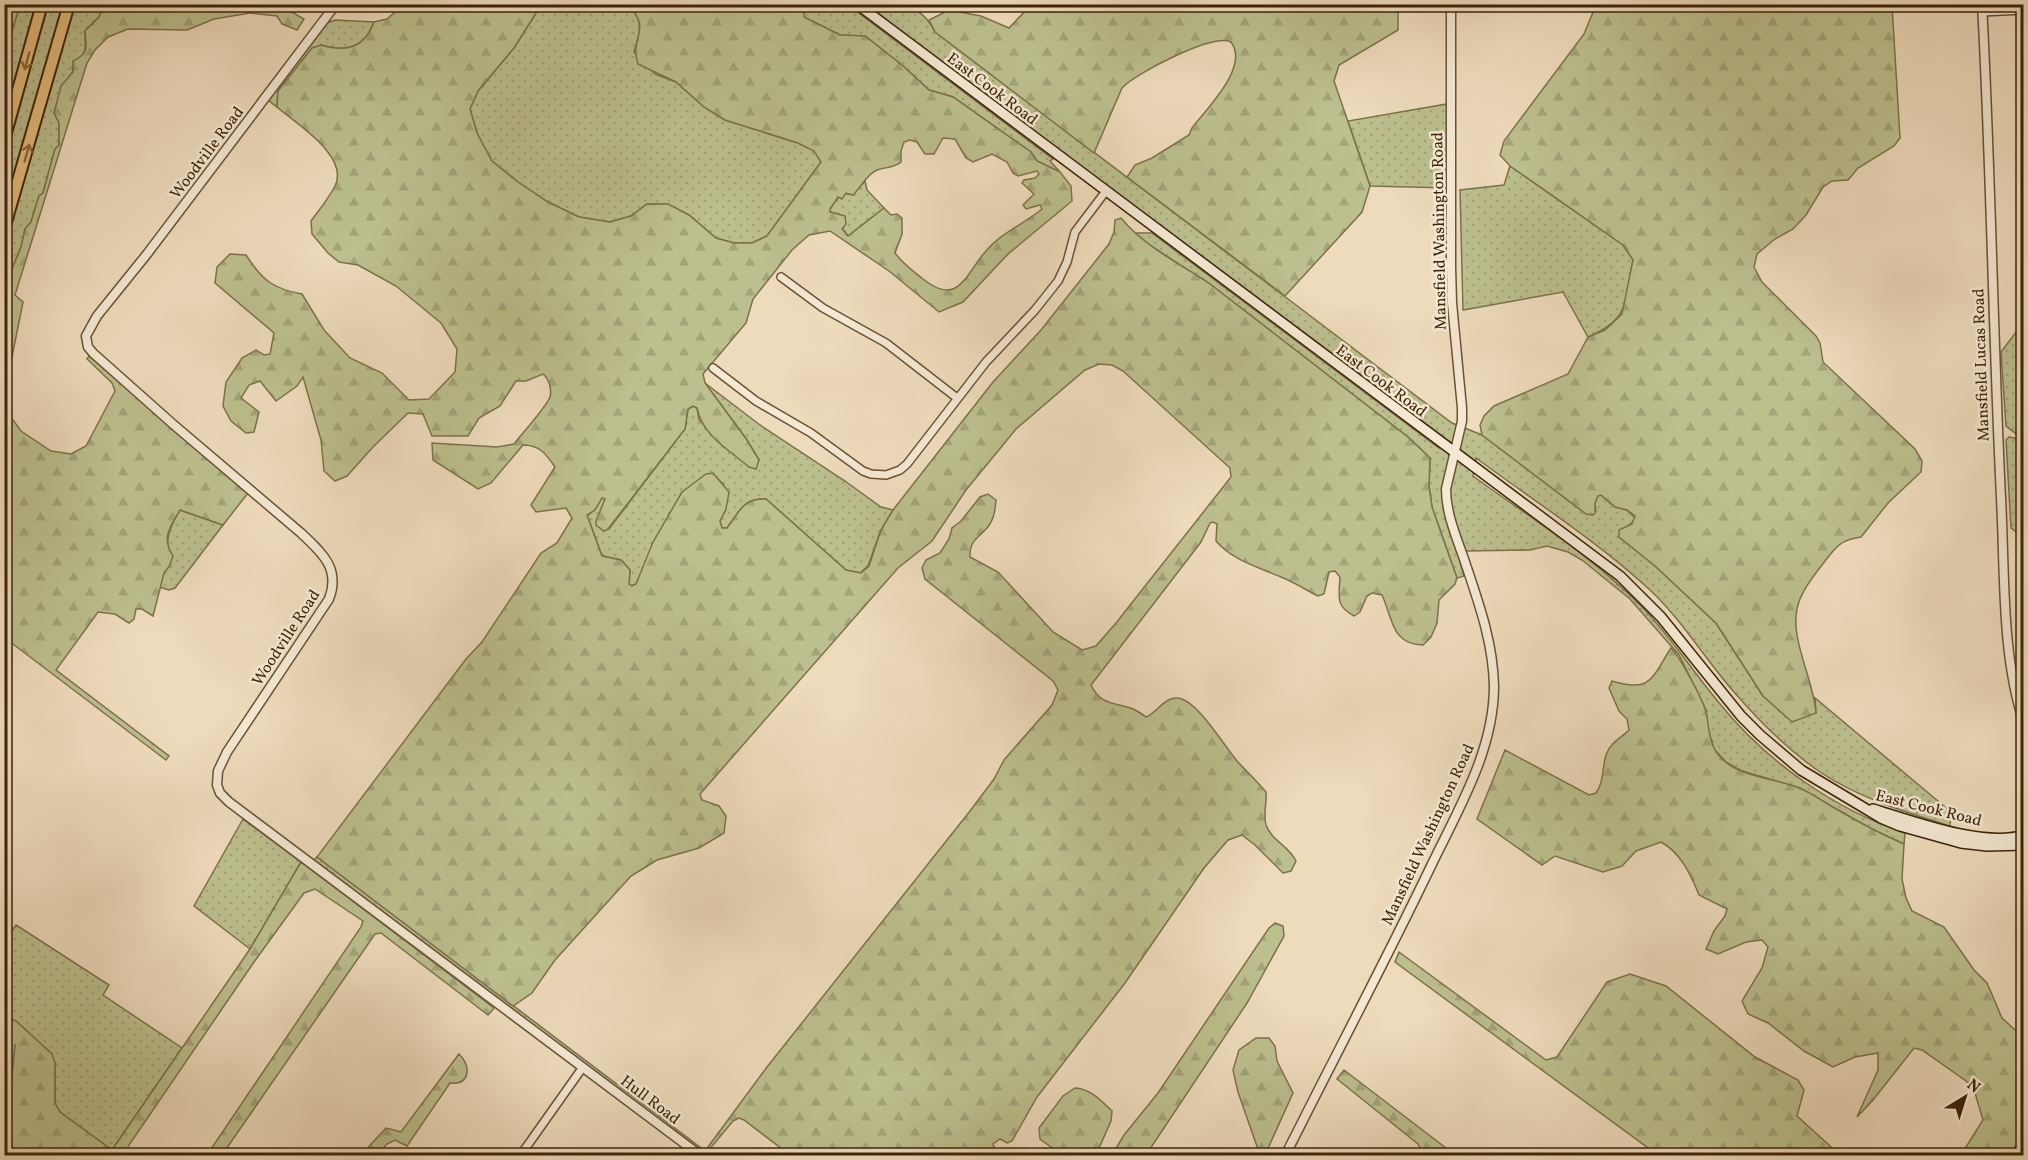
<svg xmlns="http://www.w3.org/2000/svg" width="2028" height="1160" font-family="Vollkorn,serif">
	<defs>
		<pattern id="grass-dots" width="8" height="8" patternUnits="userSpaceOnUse" patternTransform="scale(1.5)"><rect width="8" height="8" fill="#bcbf8e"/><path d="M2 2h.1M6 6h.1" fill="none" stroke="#a2a479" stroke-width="1.8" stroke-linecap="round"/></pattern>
		<pattern id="forest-firs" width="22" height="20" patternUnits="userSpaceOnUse" patternTransform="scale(1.5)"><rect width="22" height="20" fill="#bcbf8e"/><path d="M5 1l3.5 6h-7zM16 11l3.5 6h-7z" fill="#a2a479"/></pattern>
	</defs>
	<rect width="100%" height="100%" fill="#eedbbc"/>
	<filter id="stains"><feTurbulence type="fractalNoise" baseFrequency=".00333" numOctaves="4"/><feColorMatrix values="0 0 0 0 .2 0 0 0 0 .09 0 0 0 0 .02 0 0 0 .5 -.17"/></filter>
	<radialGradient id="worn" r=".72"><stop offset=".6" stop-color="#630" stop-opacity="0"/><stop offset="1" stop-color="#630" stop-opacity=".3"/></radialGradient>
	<path fill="url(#grass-dots)" stroke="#7c724a" stroke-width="1.5" d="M20,5H104L99,17L85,31C85,53 88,50 72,67L73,72L66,81L54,113L59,123V146L55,149L43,193L39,196L31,222L25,229L21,247L10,274V300L5,319V43L11,34Z
		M541,5H628C645,22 640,31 634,52L655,74L676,82L704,107L725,120L798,143L815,151L821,162L767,236L752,243H734L716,238L689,215L667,204H647L631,216L610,222L579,217L548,202L518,182L492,161L477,133L470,109L478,91L514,48Z
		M804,5H848L1053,159L1050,161L1060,172L1037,161L1031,152L953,97L929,90L902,65L865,36L840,35L804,17Z
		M865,5C897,5 919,0 935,32L1452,423L1482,435L1586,514L1596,511L1595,503L1598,496L1601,495L1615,507L1627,510L1635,518C1631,526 1624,528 1619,537L1655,566L1716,623L1763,696L1816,713L1815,698L1951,812L1950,826C1905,812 1859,798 1820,772C1788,750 1759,721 1734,692C1705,659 1682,620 1650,590C1597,541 1534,501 1476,458L1473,476C1529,517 1591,555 1640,605C1670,635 1693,672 1720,704C1767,762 1834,809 1905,833L1904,844L1871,829L1800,788L1742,771L1726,762L1714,749L1708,729L1706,710L1679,655L1630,599L1582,560L1568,552L1547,546L1530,550L1466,551L1458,554L1464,576L1457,578L1432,507L1429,486L1430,458L1408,437L1210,284C1185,267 1158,252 1133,233H1152L1439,448L1431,428Z
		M335,20L374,22C364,49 346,52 321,45L278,91L277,107L268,100L327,23Z
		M1447,104V188L1370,186L1348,121Z
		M1510,166L1623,245L1633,260C1625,300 1631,319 1588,337L1563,292L1463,310L1460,190L1504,185Z
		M865,181L867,190L884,208L848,236L842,228L845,216L830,212V209C837,199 840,191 853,195Z
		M2023,323V439L2006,426L2001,352Z
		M705,383L760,425L845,481L881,507L893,510L880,532L868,566L860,573L846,570L766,499C743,498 740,511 727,528H722L720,521L726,509L724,485L718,479L682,492L636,584L632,586L629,584L630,570L621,560L602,556L587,515L591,513L602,498L605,499L601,511L609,529L685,429L688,409L693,406L697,408L699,420L749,467L759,460L747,440Z
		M2009,437L2014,438L2023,445V537L2011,528L2006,440Z
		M180,510L223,525L175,588L169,590L159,587L164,573L170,565C166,539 166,533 180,510Z
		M243,819L301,862L250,949L194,906Z
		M317,857L705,1151L703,1154L314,860Z
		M16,925L109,985L103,995L182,1048L112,1150L60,1112L55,1103V1063L5,1017V941Z"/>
	<path fill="url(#forest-firs)" stroke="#7c724a" stroke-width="1.5" fill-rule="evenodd" d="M5,4L20,5L11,34L5,43Z
		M104,5H280L304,19L297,30L282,24L277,16L250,13L214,19L187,30L128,29L108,37L95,50L87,63L15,295L23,302L12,357L5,380V319L10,300V274L21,247L25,229L31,222L39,196L43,193L55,149L59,145V123L54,113L61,86L73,72V61C90,53 86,46 85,31L99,17Z
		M403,5H541L514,48L478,91L470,109L477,133L492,161L518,182L548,202L579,217L610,222L631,216L647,204H668L689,215L716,238L734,243H752L767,236L821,162L814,151L798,143L725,120L704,107L676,82L638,64C629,37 653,30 628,5H804V17L840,35L865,36L902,65L929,90L953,97L1031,152L1037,161L1060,172L1071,186L1072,201L1008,254L963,302L939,312L889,271L830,231L809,235L792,250L753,299L746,323L703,374L705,383L747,440L759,460L756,469L749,467C729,450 702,435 697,408L693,406L688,409L685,429L608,529L604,531L596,525V521L605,499L602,498L595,510L587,515L602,556L621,560L630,570L629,584L632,586L636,584L653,542L682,492L706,474L713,473L729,492L726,509L720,521L722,528H727C740,511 743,498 766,499L846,570L861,573L869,566L881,530L893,510L993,382L1041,330L1109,244L1114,232L1115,220L1121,218C1145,247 1179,263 1210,284L1408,437L1430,458L1429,486L1432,507L1457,578L1455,584L1439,600L1437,623L1431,637L1423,645C1391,644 1393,619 1382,595L1372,593L1367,596L1360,612L1354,616C1335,606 1339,596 1340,577L1335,571L1329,572L1324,594L1318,596C1306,590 1294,582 1281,577C1258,567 1232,560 1216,541L1217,524L1213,522L1210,523L1201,542L1091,685C1101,706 1115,702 1133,709C1138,711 1142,714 1146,717C1157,713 1164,697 1177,698C1197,699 1224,746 1237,761C1247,772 1257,781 1266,792C1267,801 1263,816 1266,825C1272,841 1289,846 1296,861L1291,871L1283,873L1255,845L1242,835L1228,840L1204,868L1125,983L1037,1097L1012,1141L1007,1143L1000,1139L993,1144L997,1155L837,1156L834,1153L790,1155L744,1120L739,1118L733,1121L708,1151H705L767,1067L970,811L994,779L1004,760L1052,705L1058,690L1053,681L925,579L922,568L926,560L940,553L949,539L952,528L961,521L980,497L988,494L996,500C995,511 994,520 987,528C977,539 969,541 970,557L998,572L1053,632L1082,650L1096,646L1116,623L1231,477L1230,468L1123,371L1112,365L1099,364L1085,370L1016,429L966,490L932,541L898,568L700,794L702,800L719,806L726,816L724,833L699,848L657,860L631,876L555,960L532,993L513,1006L317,857L466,659L482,642L541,553L557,543L572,518L566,508L536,512L531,505L555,467C546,454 540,445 523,445L491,483L478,489L433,460L432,443L497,447L514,444C521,435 547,406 550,397C552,389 549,379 543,374L526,381H516L500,406L479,418L468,436H432L423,414L408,413L373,447L347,476L335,481L324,471L321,440L303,377L297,386L276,401L260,381L249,385L241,398L259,412L254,432L246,433L231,421L223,406L226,382L242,358L256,350L264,355L270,354L274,333L215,283L217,267L230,254L246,255C262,280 273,289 302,294L324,330L350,358L382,373L409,400L429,399L455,372L457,349L441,323L396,286L358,265L339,262L328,253L312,234L311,221C319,210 329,198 335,186C350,156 295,123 277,107L278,91L312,48L321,45C346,52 364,49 374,22L387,19ZM943,138L955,139L966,158L973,162L992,154L1007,162L1013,173L1018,176L1037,171L1039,174L1035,178L1024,180L1022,183L1034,194L1023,205L1026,209L1040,205L1042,209C1024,224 1001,233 986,251C966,273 959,308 923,279C913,271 903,264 895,253L902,234V218L897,214L891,215L884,208L848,236L842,229L846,224L845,216L830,212V209L838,197L842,199L846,193L853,195C861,187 867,174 877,170C886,167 894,168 901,162V151L904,142L910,140L917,142L925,154H934Z
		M1031,5H1398V30L1339,65L1334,81L1370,186L1362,212L1285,296L1127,177L1135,165L1152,158L1189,135L1192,128C1206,109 1250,67 1231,42C1213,33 1136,73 1122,88L1094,153L935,32L929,20L949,10L981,16L1009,28Z
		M1596,5H1892L1900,138L1894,146L1858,168L1848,180L1832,181L1823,187L1806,215L1793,229L1775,239L1757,254L1754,267L1762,282L1816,336L1820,343L1823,362L1915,449L1922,461L1921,472L1888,503L1861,537C1839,540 1835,548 1822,565C1812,578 1800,593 1797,609C1790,639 1814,681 1816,713L1792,722L1763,696L1716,623L1655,566L1619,537V530L1632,524L1635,516L1627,510L1615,507L1601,495L1598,496L1595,503V513L1593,515L1586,514L1482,435L1480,425L1484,416L1494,406L1568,374L1588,337L1605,330L1622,314L1633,260L1623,245L1510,166L1500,155L1504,141L1584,34Z
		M89,356L248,493L223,525L180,510C170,527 161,538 173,556L170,565L164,573L153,616L142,609H136L134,619L129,623L115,614L98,612L56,670L169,756L166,760L5,638V409L21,431L51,451L71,454L86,446L115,391L112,383L87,359Z
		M1671,648C1680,657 1703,700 1706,712C1709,724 1708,736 1714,748C1729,778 1771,776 1799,788C1812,793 1825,803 1838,810C1860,823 1881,834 1904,844L1902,879L1906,898L1912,911L1944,927L1974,970L1987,983L2002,1018L2023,1037V1136L2009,1155H1961L1983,1120L1973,1086L1922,1050L1914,1048L1873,1100L1857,1117L1878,1070V1053L1855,1057L1833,1067L1804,1051L1768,1023L1748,1014L1742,1001L1762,968L1768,947L1762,940L1746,942L1718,954L1706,949L1714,931L1725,916L1727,909L1699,895C1691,875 1681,853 1661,842L1636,851L1622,866L1603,872L1555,856L1542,865L1477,819L1505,750L1589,795L1596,793C1604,782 1602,768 1606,755C1610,743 1621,738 1629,730L1627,719L1619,711L1609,688L1612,681C1651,693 1651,679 1671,648Z
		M301,862L494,1008L488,1015L381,933L375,934L222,1155H207L361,927L363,921L315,889L304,893L254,962L129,1145L125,1155H5V1017L16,1021L52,1054L55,1063V1103L60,1112L112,1150L250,949Z
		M1275,923L1283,926L1284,936L1247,1003L1146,1155H1112L1124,1135L1158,1093L1269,928Z
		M1399,952L1546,1060L1557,1057L1607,982L1630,974L1666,986L1755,1057L1798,1080L1804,1090L1797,1116L1840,1155H1642L1648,1148L1395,962Z
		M1256,1038H1269L1275,1046L1277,1061L1293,1093L1265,1155H1260L1238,1092L1233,1070L1239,1050Z
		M459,1054C471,1066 471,1085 450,1083L407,1146L395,1140L387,1144L377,1155H361L386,1128L401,1132Z
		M1344,1070L1455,1155H1423L1418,1144L1337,1079Z
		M1075,1088C1091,1089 1101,1101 1112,1111L1111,1121L1096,1155H1062L1040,1139L1039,1128L1063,1096Z"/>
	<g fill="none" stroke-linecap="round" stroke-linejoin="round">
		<path stroke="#767d71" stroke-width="2" d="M14,1156L7,1124L15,1045"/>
		<g stroke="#695234" stroke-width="10">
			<path id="minor" d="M1982,12L2024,10
				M781,277L823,308L886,343L957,398
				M713,368L756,401L811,433L863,471L871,474L886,475L900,470L907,464L986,362L1035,310L1058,281L1067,262L1075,232L1106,191
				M520,1156L583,1067"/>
		</g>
		<g stroke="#695234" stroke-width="11">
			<path id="tertiary" d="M336,4L147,254L97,316L86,336L88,347L93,353L174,425L301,533C321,552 341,568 329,599L227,752L218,771L217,785L220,793L229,802L701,1156
				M1982,4C1991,169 1993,334 2001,498C2005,570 2001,655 2024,723
				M1285,1156C1334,1058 1385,962 1432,864C1459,808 1494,750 1494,686C1493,641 1478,601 1464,559C1456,536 1446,513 1446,489L1462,421V408L1452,303L1451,267V4"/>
		</g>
		<g stroke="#3d2407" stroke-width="12">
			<path id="secondary" d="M857,4L1620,576L1661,617L1741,716L1760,735L1801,770L1881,818L1900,826L1961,843L1987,846L2024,845
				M1873,809C1912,821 1985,848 2024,835"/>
		</g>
		<g stroke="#3d2407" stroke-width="14">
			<path id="trunk" d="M4,140L42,4
				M4,229L69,4"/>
		</g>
		<use href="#minor" stroke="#f4e8d3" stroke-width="7"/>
		<use href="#tertiary" stroke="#f4e8d3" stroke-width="8"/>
		<use href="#secondary" stroke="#f4e8d3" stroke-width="9"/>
		<use href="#trunk" stroke="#e7be7e" stroke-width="10"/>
	</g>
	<defs><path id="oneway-shaft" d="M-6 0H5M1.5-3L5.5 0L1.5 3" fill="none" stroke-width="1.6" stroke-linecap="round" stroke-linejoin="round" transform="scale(1.5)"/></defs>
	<g stroke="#8a693d">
		<use href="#oneway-shaft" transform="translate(27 61) rotate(105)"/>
		<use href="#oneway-shaft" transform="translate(27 153) rotate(-74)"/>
	</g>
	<g text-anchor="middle" stroke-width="5" stroke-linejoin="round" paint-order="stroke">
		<g font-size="16" fill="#3d2407" stroke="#f4e8d3">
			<text transform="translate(993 88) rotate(37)" y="6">East Cook Road</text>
			<text transform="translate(206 152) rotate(-53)" y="6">Woodville Road</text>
			<text transform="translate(1438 231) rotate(-91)" y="6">Mansfield Washington Road</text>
			<text transform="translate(1980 365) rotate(-92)" y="6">Mansfield Lucas Road</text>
			<text transform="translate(1382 380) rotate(37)" y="6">East Cook Road</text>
			<text transform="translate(285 637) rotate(-57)" y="6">Woodville Road</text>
			<text transform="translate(1929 807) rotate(14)" y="6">East Cook Road</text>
			<text transform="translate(1427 834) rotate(-65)" y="6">Mansfield Washington Road</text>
			<text transform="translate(651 1099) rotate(37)" y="6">Hull Road</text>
		</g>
	</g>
	<rect width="2028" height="1160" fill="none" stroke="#eedbbc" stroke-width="24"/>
	<rect x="6" y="6" width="2016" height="1148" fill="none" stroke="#3d2407" stroke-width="3"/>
	<rect x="12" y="12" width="2004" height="1136" fill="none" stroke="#3d2407" stroke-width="1.5"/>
	<g transform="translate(1965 1097) rotate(38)" stroke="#f4e8d3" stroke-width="4.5" paint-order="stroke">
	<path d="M0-4.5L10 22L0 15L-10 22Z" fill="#3d2407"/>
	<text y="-9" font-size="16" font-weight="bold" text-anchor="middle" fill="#3d2407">N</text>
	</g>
	<rect width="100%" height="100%" filter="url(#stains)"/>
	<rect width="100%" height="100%" fill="url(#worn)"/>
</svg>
